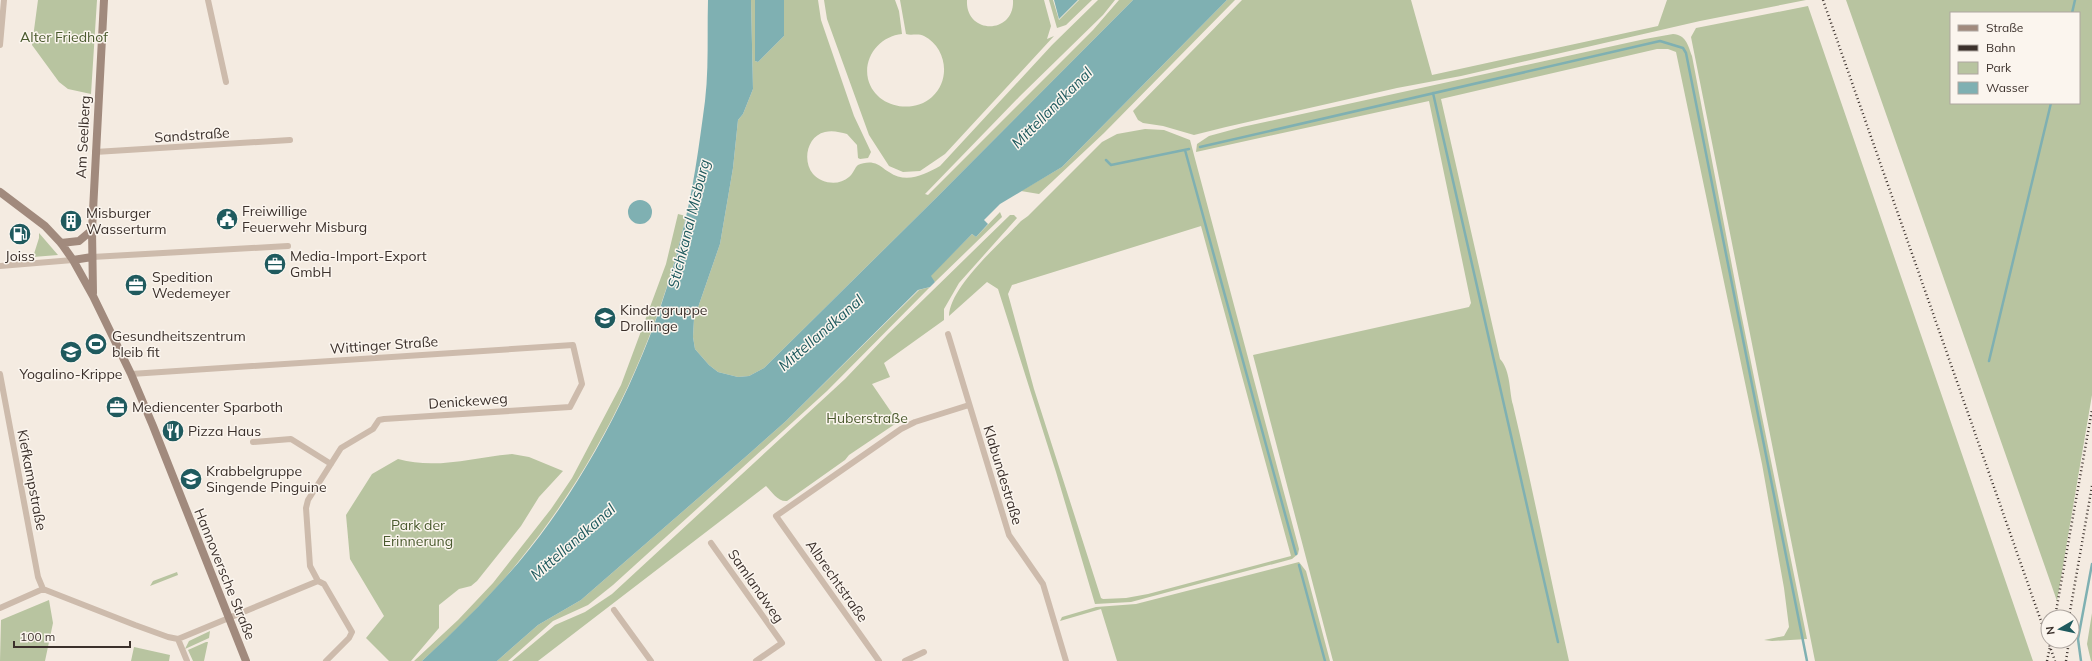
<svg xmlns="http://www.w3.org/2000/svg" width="2092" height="661" font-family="Mulish,sans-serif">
	<rect width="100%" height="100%" fill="#f4ebe1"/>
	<path fill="#b8c4a0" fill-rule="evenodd" d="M38,0H97L91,94L68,89L59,82L32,45Z
		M751,0H755V61L758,62L784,36V0H818L821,20L854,116L871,152L868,158L860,159L858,158L857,145L847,134C840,132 832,130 825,132C807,136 802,161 813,174C822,184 839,186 849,177C853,174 855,167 858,165C862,163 869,162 873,163C880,164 883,169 889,172C906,184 924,175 940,166L1052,45L1098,0H1115L1103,15L1020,96L925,194L928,195L1093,30L1119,0H1133L936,198L764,368L749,376L738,377L718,372L709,365L695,349L693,337L694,319L720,244L733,168L738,120L743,114L753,89Z
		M824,0H895L899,11L902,34C880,36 863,57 868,79C875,107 912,115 932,97C951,80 947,48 924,36C918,33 911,36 906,34L900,0H967C965,35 1015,35 1013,0H1044L1051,26L1047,39L1054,36L945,154L920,171L903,172L889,166L869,135L827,19Z
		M1049,0H1053L1059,20L1079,0H1092L1066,25L1057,28Z
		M1227,0H1235L1104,133L1039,194L1021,191L1062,167Z
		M1242,0H1411L1432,75L1658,26L1667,0H1806L1700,21L1461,76L1397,88L1226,127L1194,135L1163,126L1143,123L1138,120L1133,111Z
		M1846,0H2092V395L2057,601ZM1951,13H2079V103H1951Z
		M1808,6L2033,661H1815L1691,37L1696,28Z
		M1673,34C1686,35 1688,45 1692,56L1740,308L1807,639L1772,641L1764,640L1784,636L1789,627L1784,588L1762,464L1676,52L1668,49H1657L1441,99L1500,359C1511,371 1509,391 1513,405C1533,490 1550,576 1569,661H1333L1253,355L1469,307L1471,303L1429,101L1196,152L1197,144L1209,136L1242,127L1645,39Z
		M1145,129L1164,130L1190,140L1299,549L1298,554L1292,559L1131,602L1095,604L1056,472L998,289L987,282L949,316C950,286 1001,243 1021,221L1028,216L1102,142L1117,134ZM1201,226L1291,556L1148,594L1126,598L1103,599L1101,598L1034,389L1008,294L1012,285Z
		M1000,212L1002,217L935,282L930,276L972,234L976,237Z
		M678,214L686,216C658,341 600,462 519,561C491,596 455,631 422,661H414L458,620L493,583L551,509L572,478L621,385L666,264Z
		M1010,215H1014L1017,218L959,283L944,309V320L884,363L890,377L872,384L898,422L849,455L845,460L787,501C778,502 772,492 766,486L538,661H512L555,625L585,612L612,594L845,379L888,334Z
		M39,233L58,255L33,257L39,238Z
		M930,287L827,391L613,585L588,605L553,621L508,661H497L538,625L581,600L750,453L786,421L919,290Z
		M512,454L529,457L563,471L539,497L521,526L477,581L471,586L459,589L439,605V628L411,661H389L366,638L384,616L350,559L346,515L372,474L398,459C437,470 473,457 512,454Z
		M1299,562L1306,571L1330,661H1117L1101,609L1060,621L1062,617L1096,607L1136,604Z
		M177,572L178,575L150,586L153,581Z
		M49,600L53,623L45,661H0L1,620Z
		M2092,613V661H2091L2087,644Z
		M210,631L209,638L185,649L189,641Z
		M206,642H208L204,661H193L188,650Z
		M134,647L170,655L169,661H131Z"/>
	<path fill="#7fb0b2" d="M708,0H751L753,89L743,114L738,120L733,168L720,244L694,319L693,337L695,349L709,365L718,372L738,377L749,376L764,368L936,198L1133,0H1227L1062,167L1000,204L984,220L988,224L976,237L972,234L931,276L935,282L930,287L918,290L786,421L750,453L581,600L538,625L497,661H422C456,630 489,597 519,562C595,471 653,352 681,237C693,193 699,146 705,101C709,68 707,33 708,0Z
		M755,0H784V36L758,62L755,61Z
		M1054,0H1078L1059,19Z
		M628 212a12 12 0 1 1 24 0a12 12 0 1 1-24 0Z"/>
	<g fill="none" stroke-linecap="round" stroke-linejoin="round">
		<path stroke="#7fb0b2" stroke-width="2.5" d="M2072,13L2075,0
			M1433,93L1558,642
			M1200,147L1660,41L1683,48L1686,53L1807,661
			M1185,150L1296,554
			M1106,160L1111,165L1189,149
			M1989,361L2051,103
			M1299,565L1325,661
			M2081,661L2078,639L2092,564"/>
		<path stroke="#cdbbac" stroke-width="6" d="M208,0L226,82
			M0,45L4,0
			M95,152L290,140
			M92,257L288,246
			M0,266L73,260
			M948,334L1009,535L1043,584L1066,661
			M0,374L38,577L43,589
			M131,374L573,345L582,384L570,407L384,419L379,420L373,429L341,448L308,500L306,508L310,566L318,581
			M253,442L291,439L331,464
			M711,543L782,643L756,661
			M318,581L324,584L352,632L349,638L326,661
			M43,589L135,625L168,637L178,639L318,581
			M0,608L43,589
			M614,610L651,661
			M178,639L187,661
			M879,661L776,516L901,429L915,422L969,405
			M905,661L924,652"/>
		<path stroke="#a18a7d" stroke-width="8" d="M0,192L45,226L61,243L73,260L93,296L131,374L153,426L246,661
			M61,243L79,241L92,230
			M73,260L92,257
			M93,293L92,230L104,0"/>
		<path stroke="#3b302b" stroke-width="2.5" stroke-dasharray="1 3" stroke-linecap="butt" d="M1823,0L2055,661
			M2055,617L2092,410
			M2069,617L2092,486
			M2047,661L2050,647
			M2066,661L2069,641"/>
	</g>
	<defs>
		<g id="civic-disc" transform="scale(1.15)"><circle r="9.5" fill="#1f5a5e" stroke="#fbf5ee"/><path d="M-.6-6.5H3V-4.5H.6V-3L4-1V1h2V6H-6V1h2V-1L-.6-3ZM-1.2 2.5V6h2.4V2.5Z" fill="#fff"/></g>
		<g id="building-disc" transform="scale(1.15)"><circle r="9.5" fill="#1f5a5e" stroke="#fbf5ee"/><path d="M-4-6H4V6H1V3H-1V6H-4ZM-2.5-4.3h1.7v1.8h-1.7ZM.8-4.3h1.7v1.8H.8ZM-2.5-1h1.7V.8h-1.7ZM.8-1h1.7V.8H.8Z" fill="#fff"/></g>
		<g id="fuel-disc" transform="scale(1.15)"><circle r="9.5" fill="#1f5a5e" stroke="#fbf5ee"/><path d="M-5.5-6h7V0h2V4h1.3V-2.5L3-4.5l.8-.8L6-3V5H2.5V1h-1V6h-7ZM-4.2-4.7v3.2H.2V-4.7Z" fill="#fff"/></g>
		<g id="office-disc" transform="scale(1.15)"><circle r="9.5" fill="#1f5a5e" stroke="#fbf5ee"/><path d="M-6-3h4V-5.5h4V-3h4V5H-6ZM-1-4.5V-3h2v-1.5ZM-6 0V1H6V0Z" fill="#fff"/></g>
		<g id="school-disc" transform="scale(1.15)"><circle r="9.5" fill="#1f5a5e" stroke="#fbf5ee"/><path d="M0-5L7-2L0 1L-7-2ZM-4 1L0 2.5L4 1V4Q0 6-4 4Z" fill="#fff"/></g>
		<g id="stadium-disc" transform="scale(1.15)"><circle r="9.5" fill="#1f5a5e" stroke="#fbf5ee"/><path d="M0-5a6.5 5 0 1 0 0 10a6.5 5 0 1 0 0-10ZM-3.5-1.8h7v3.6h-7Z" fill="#fff"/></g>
		<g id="restaurant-disc" transform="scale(1.15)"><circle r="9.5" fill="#1f5a5e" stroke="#fbf5ee"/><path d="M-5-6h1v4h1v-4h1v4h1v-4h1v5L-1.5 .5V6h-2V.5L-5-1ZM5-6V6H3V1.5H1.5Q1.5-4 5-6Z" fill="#fff"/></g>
	</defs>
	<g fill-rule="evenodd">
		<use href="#civic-disc" x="227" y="219"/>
		<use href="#building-disc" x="71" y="221"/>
		<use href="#fuel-disc" x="20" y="234"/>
		<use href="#office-disc" x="275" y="264"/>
		<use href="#office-disc" x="136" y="285"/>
		<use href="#school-disc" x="605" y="318"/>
		<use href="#stadium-disc" x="96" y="344"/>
		<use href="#school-disc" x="71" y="352"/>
		<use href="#office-disc" x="117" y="407"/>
		<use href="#restaurant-disc" x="173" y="431"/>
		<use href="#school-disc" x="191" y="479"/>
	</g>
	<g text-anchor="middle" stroke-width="3" stroke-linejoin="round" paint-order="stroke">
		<g font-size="14" fill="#4a5a2e" stroke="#fbf5ee">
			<text x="64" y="42">Alter Friedhof</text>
			<text x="867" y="423">Huberstraße</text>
			<text x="418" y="530">Park der<tspan x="418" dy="16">Erinnerung</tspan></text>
		</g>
		<g font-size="14" fill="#3b302b" stroke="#fbf5ee">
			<text transform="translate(192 135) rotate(-4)" y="5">Sandstraße</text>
			<text transform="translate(83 137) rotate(-87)" y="5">Am Seelberg</text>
			<text transform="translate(384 345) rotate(-4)" y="5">Wittinger Straße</text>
			<text transform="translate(468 401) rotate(-4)" y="5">Denickeweg</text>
			<text transform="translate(1003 475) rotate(73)" y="5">Klabundestraße</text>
			<text transform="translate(32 480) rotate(79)" y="5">Kiefkampstraße</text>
			<text transform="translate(225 574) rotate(68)" y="5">Hannoversche Straße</text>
			<text transform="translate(837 581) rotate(55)" y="5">Albrechtstraße</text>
			<text transform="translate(756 586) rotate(55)" y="5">Samlandweg</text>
		</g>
		<g font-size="14" fill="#3b302b" stroke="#fbf5ee" text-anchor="start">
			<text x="242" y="216">Freiwillige<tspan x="242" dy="16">Feuerwehr Misburg</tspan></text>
			<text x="86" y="218">Misburger<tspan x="86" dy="16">Wasserturm</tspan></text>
			<text x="20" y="261" text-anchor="middle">Joiss</text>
			<text x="290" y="261">Media-Import-Export<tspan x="290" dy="16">GmbH</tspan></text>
			<text x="152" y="282">Spedition<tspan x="152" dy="16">Wedemeyer</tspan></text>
			<text x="620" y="315">Kindergruppe<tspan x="620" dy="16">Drollinge</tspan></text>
			<text x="112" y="341">Gesundheitszentrum<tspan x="112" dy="16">bleib fit</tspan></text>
			<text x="71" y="379" text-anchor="middle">Yogalino-Krippe</text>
			<text x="132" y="412">Mediencenter Sparboth</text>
			<text x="188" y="436">Pizza Haus</text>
			<text x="206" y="476">Krabbelgruppe<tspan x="206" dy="16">Singende Pinguine</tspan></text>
		</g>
		<g font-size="15" font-style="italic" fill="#1f5a5e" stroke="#fbf5ee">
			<text transform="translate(1052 108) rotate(-45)" y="5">Mittellandkanal</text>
			<text transform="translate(689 224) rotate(-76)" y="5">Stichkanal Misburg</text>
			<text transform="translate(821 333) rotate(-41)" y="5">Mittellandkanal</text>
			<text transform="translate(573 542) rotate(-41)" y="5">Mittellandkanal</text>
		</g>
	</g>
	<rect x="1950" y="12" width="130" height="92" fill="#fbf5ee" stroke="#aea6a0"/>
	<rect x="1958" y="25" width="20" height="6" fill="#a18a7d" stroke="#aea6a0"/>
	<text x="1986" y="32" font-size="12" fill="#3b302b">Straße</text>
	<rect x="1958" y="45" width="20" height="6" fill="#3b302b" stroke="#aea6a0"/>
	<text x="1986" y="52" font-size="12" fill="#3b302b">Bahn</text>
	<rect x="1958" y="62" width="20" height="12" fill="#b8c4a0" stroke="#aea6a0"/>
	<text x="1986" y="72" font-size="12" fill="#3b302b">Park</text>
	<rect x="1958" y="82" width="20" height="12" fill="#7fb0b2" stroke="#aea6a0"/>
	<text x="1986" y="92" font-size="12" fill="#3b302b">Wasser</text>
	<g transform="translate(2060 629) rotate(261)"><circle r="19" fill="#fbf5ee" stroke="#aea6a0"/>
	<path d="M0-3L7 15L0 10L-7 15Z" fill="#1f5a5e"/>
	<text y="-6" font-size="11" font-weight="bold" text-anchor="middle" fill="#3b302b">N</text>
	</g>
	<path d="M14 641v6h116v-6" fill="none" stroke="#3b302b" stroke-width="2"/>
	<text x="20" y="641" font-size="12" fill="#3b302b" stroke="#fbf5ee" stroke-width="3" paint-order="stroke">100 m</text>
</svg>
